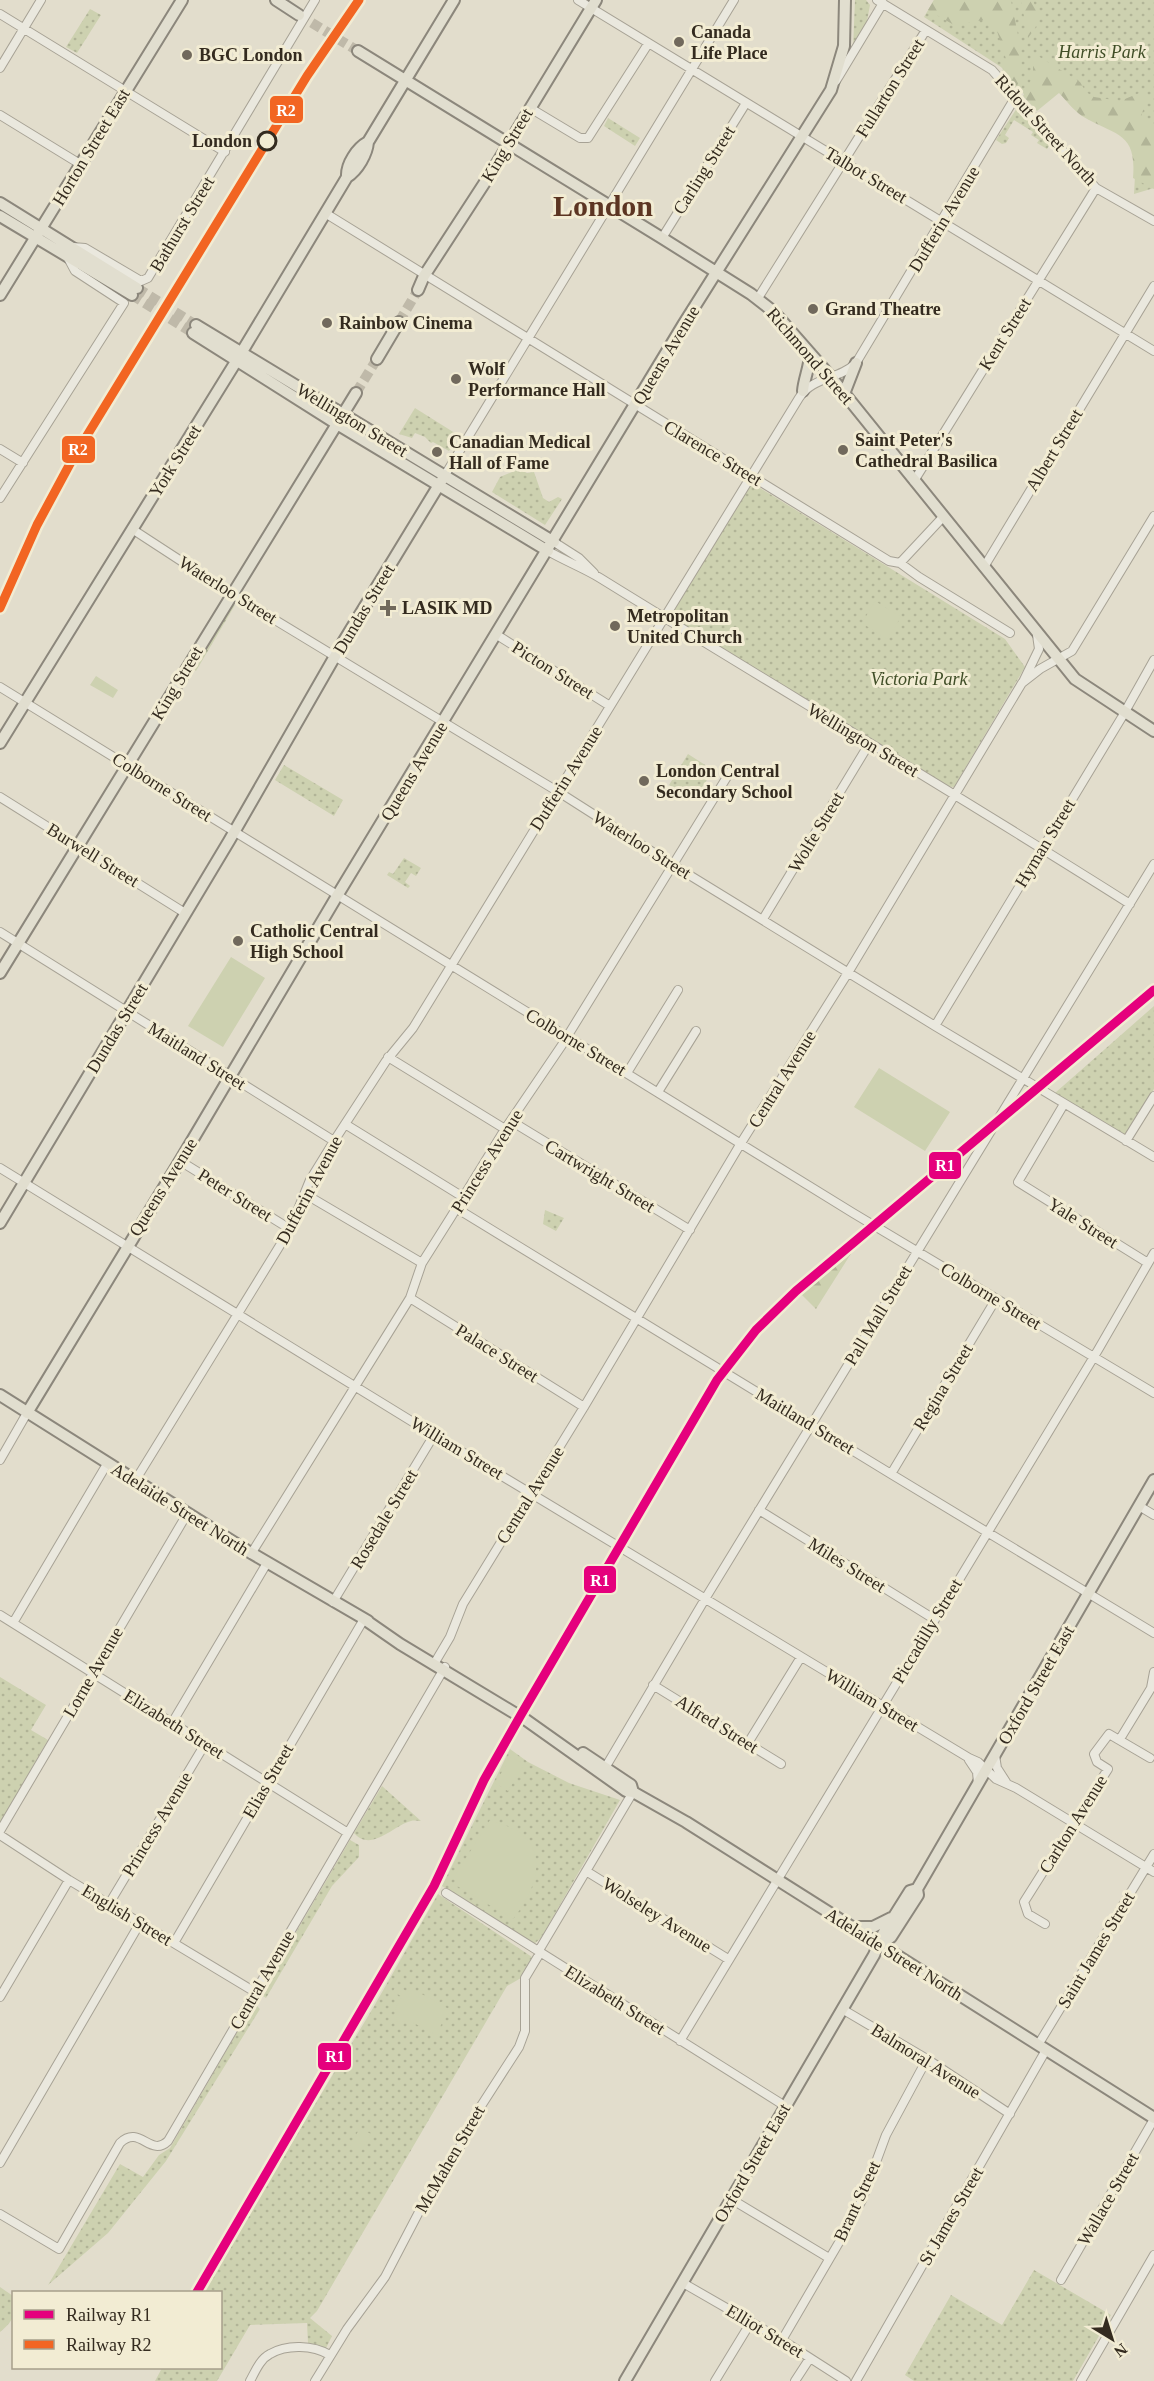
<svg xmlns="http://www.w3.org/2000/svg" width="1154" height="2381" font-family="'Times New Roman',serif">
	<defs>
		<pattern id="green-dots" width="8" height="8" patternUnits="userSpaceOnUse" patternTransform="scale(1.5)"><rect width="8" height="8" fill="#cdd1b0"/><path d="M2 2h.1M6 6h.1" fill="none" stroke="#b1b497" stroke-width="1.8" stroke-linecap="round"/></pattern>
		<pattern id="forest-firs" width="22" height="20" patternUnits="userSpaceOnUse" patternTransform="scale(1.5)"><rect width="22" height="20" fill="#cdd1b0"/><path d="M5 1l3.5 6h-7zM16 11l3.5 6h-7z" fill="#b1b497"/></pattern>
	</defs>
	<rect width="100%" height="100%" fill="#e2ddcc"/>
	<path fill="url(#green-dots)" d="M855,0H866L870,5L867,21L853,49Z
		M934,0H1154V188L1134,194L1136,157L1126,136L1092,118L1089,120L1063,87L1034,106L1001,67L924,17Z
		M90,9L101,15L77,53L66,47Z
		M1017,108L1050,144L1047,149L1037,143L1039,140L1031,135L1033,132L1014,120L1005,135L1009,138L1006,143L1002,144L996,140Z
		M608,118L640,138L635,146L604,126Z
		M415,408L458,435L449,451L433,442L431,443L425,437L415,433L412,438L399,434Z
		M519,469L527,473L534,472L543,498L549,502L558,497L562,499L545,525L492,492L500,477Z
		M752,483L1005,639L1025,667L954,787L944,786L670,617Z
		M235,605L196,671L192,668L232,606Z
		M688,754L713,770L694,801L669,785Z
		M284,765L343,800L334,816L275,780Z
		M404,858L421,868L416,876L411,873L405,882L410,886L408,888L387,875L389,872L393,874Z
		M1154,1006V1089L1124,1136L1055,1093Z
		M545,1210L564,1218L556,1231L543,1224Z
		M0,1677L46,1705L31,1730L48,1740L0,1823Z
		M510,1749L528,1762L569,1783L620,1800L541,1938L534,1944L442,1886Z
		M382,1786L421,1821C418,1821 414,1820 411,1821C394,1825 371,1853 354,1833Z
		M350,1840L359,1845V1857L332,1886L266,1998L260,1994Z
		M438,1894L532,1957L521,1978L507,1986L317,2311L310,2318L332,2336L326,2348L308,2343L307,2323L250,2325L217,2381H155L162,2368H220V2292H202L373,2008Z
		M254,2003L260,2009L166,2161L108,2233L48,2285L120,2164L143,2177L159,2155L170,2148Z
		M1034,2270L1111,2315L1073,2381H914L905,2375L951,2295L1002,2325Z
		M0,2287L13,2296C14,2315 16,2319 0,2332Z"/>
	<path fill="url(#forest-firs)" d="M934,0H1011C1014,20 1030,73 1015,88L1002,71L1007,62L996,28L984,20L954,25L928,10Z
		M1021,0H1033C1039,19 1041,22 1028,38Z
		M1038,56L1080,82L1086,92L1094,97L1120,101L1142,92L1146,100L1141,117L1154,131V189L1133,178C1137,131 1115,136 1082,116C1073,110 1066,100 1059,93L1037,111L1023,96L1033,76V58Z
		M852,1252L816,1309L802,1295Z"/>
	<path fill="#cdd1b0" d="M875,601L901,617L887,639L862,623Z
		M96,676L118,690L113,698L90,685Z
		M231,957L265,978L223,1047L188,1026Z
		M879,1068L950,1112L925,1151L854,1107Z
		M511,1757L524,1764L508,1791L495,1783Z
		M490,1820C498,1823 508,1826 516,1830C552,1852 533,1895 513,1919L457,1886L454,1877Z
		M397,1985L406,1991L409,1987L438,2003L444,2001L447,2002L445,2007L449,2009L436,2035L410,2021L397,2022L396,2018L400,2012L395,2009L402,1997L393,1991Z
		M360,2128L371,2134L360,2153L349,2147Z"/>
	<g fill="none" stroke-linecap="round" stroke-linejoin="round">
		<path stroke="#bfb9a9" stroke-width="10" stroke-dasharray="10 5" stroke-linecap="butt" d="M299,15L358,51
			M137,288L196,325
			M132,295L193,333
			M399,322L418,290
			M356,393L377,359"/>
		<g stroke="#a7a295" stroke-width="10">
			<path id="minor" d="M578,0L1154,351
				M877,0L992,70L1096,188L1154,221
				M0,14L225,152
				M0,68L41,0
				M836,81L883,3
				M530,108L580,138H588L648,44
				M0,115L80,164
				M325,213L889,561L900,563L919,577L1010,633
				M662,238L746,103
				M73,247L85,248L141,281L148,278L315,0
				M758,298L926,30
				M0,449L23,463
				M445,475L734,0
				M914,481L1096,188
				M0,498L124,303L75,271L68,258
				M132,529L224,589L557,791L673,865L935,1026L1154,1157
				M554,542L579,558L594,573
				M548,551C565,561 584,568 600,578C776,687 955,793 1130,904
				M900,563L943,517
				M984,567L1154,286
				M497,635L610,706
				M1023,682L1039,649L1037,635
				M0,687L853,1213L1154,1393
				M0,797L185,913
				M763,919L869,744
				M0,932L334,1141
				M935,1026L1122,717L1154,660
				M388,1057L505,1129
				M627,1073L678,990
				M658,1092L696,1031
				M1064,1104L1018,1182L1148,1263
				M511,1121L690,1230
				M345,1124L463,1197
				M1126,1141L1154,1096
				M180,1161L290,1229
				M0,1168L434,1435L969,1758L978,1762L996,1779L1016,1788L1154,1872
				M305,1194L422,1263
				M456,1208L891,1474L1154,1633
				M410,1298L584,1407
				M0,1460L27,1413
				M891,1474L996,1299
				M135,1481L290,1229L310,1180L334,1141L386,1061L413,1028L799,398C813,376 839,380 856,363L1016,96
				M1139,1506L1154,1515
				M759,1510L934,1619
				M251,1554L410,1298L422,1263L451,1217L505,1129L562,1045L730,772
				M333,1602L434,1435
				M0,1615L348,1833
				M13,1623L107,1464
				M434,1664L450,1637L463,1604L584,1407L741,1143L849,971L1022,683L1040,669L1072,651L1154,516
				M653,1685L781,1764
				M172,1723L267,1563
				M1120,1739L1151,1688L1154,1672
				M748,1743L801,1657
				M995,1755L997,1768L1006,1782
				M969,1760L977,1772L978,1784
				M605,1768L705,1599L1154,864
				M0,1831L187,1514
				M0,1835L69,1880L255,1992
				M586,1871L728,1959
				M446,1893L785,2106
				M109,1904L205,1744
				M1045,1924L1028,1914L1024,1902L1108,1769L1097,1762L1094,1754L1109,1734L1150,1758
				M174,1943L364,1619
				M538,1952L633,1792
				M0,1997L69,1880
				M842,2009L927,2059L1010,2114
				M680,2041L1098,1350L1154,1253
				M1038,2045L1154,1854
				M0,2163L140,1923
				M731,2199L829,2258
				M0,2214L59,2249L120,2143C140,2124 150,2158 168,2141L445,1667
				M1061,2280L1154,2119
				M683,2283L782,2340L846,2381
				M782,2340L848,2227L862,2200L886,2135L927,2059
				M250,2381C255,2372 260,2359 270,2354C287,2344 313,2345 330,2355
				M315,2381L347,2329L385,2277L420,2210L449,2168L481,2106L519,2047L525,2031V1978L540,1953
				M715,2381L751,2322
				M795,2381L810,2358
				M856,2381L1046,2050
				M1081,2381L1154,2255"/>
		</g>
		<g stroke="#8c877c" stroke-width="14">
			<path id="major" d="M276,0L299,15
				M358,51L662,238L751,294L774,312L831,377L1075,679L1154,731
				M347,177C346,164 357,148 368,142
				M0,203L137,288
				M0,216L132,295
				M418,290L424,276L491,173L596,0
				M0,295L182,0
				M196,325L554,542
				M193,333L337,424L548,551
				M377,359L399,322
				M803,391C804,378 810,367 810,353
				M844,394L856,363
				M0,743L237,360L347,177C358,170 367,154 368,142L454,0
				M0,973L356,393
				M0,1223L229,841L342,644L445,475
				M0,1395L246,1550L368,1621
				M27,1413L180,1161L337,896L683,325L831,90L844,46L845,0
				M364,1619L400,1644L526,1720L626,1791L633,1792L686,1822L1154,2118
				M583,1753L631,1785L633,1792
				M852,1927H873L891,1918
				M880,1945L891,1937L918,1895L917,1889L1154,1480
				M625,2381L874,1955L883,1934L910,1891L917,1889"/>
		</g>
		<use href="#minor" stroke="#eae8de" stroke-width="8"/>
		<use href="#major" stroke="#e1decf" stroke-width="10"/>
		<g stroke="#f2ecd3" stroke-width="14">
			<path id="rail-1" d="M197,2292L434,1886L484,1780L522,1713L717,1380L756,1330L796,1291L1154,990"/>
		</g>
		<g stroke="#f2ecd3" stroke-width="14">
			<path id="rail-2" d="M0,608L37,525L72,460L307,76L359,0"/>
		</g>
		<use href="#rail-1" stroke="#e5007d" stroke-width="9"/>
		<use href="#rail-2" stroke="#f26522" stroke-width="9"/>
	</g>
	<g fill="#71695c" stroke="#f2ecd3" stroke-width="2">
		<circle cx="679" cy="42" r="6"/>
		<circle cx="187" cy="55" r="6"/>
		<circle cx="813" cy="309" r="6"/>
		<circle cx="327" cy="323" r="6"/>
		<circle cx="456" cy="379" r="6"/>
		<circle cx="843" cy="450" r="6"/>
		<circle cx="437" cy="452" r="6"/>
		<path d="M385 599h6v6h6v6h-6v6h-6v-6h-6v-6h6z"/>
		<circle cx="615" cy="626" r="6"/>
		<circle cx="644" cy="781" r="6"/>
		<circle cx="238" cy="941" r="6"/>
	</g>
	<circle fill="#f2ecd3" stroke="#342b1f" stroke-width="3" cx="267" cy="141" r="9"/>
	<g text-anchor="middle" stroke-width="6" stroke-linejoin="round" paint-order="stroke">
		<g font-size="18" font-weight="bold" fill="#342b1f" stroke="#f2ecd3" text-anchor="start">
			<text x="691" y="38">Canada<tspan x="691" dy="21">Life Place</tspan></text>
			<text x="199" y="61">BGC London</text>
			<text x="825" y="315">Grand Theatre</text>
			<text x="339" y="329">Rainbow Cinema</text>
			<text x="468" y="375">Wolf<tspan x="468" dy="21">Performance Hall</tspan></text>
			<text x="855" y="446">Saint Peter's<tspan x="855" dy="21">Cathedral Basilica</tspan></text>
			<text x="449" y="448">Canadian Medical<tspan x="449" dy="21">Hall of Fame</tspan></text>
			<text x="402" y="614">LASIK MD</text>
			<text x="627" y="622">Metropolitan<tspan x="627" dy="21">United Church</tspan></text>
			<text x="656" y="777">London Central<tspan x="656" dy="21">Secondary School</tspan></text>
			<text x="250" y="937">Catholic Central<tspan x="250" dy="21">High School</tspan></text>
		</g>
		<g font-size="18" font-style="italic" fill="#404e27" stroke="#f2ecd3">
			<text x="1102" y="58">Harris Park</text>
			<text x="919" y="685">Victoria Park</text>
		</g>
		<g font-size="18" fill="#342b1f" stroke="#f2ecd3">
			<text transform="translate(890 88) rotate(-58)" y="6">Fullarton Street</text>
			<text transform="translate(1046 130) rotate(48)" y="6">Ridout Street North</text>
			<text transform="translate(507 145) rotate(-59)" y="6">King Street</text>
			<text transform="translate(91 147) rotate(-59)" y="6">Horton Street East</text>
			<text transform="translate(704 170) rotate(-58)" y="6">Carling Street</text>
			<text transform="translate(866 175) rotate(31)" y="6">Talbot Street</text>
			<text transform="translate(944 219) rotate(-59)" y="6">Dufferin Avenue</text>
			<text transform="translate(182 224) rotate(-59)" y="6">Bathurst Street</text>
			<text transform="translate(1005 334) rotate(-58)" y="6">Kent Street</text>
			<text transform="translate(666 355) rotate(-59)" y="6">Queens Avenue</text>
			<text transform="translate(810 356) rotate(49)" y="6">Richmond Street</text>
			<text transform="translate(352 420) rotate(31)" y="6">Wellington Street</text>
			<text transform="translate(1054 450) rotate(-59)" y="6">Albert Street</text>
			<text transform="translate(713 453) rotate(31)" y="6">Clarence Street</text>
			<text transform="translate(175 461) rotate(-58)" y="6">York Street</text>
			<text transform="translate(228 590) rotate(32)" y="6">Waterloo Street</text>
			<text transform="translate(364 609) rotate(-59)" y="6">Dundas Street</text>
			<text transform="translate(553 670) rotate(32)" y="6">Picton Street</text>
			<text transform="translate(177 683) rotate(-59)" y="6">King Street</text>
			<text transform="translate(863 740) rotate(31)" y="6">Wellington Street</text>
			<text transform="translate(414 771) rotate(-59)" y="6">Queens Avenue</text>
			<text transform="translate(566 778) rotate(-58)" y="6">Dufferin Avenue</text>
			<text transform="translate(162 787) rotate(32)" y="6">Colborne Street</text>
			<text transform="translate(816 832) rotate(-59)" y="6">Wolfe Street</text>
			<text transform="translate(1045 843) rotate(-59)" y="6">Hyman Street</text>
			<text transform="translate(642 845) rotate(32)" y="6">Waterloo Street</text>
			<text transform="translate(93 855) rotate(32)" y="6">Burwell Street</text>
			<text transform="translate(117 1028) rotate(-59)" y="6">Dundas Street</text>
			<text transform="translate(576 1042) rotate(31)" y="6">Colborne Street</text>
			<text transform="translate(197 1056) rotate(32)" y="6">Maitland Street</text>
			<text transform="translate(782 1079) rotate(-58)" y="6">Central Avenue</text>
			<text transform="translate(487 1161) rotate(-58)" y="6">Princess Avenue</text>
			<text transform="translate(600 1176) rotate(31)" y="6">Cartwright Street</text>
			<text transform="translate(163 1187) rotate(-58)" y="6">Queens Avenue</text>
			<text transform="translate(309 1190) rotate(-62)" y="6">Dufferin Avenue</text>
			<text transform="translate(235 1195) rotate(32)" y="6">Peter Street</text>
			<text transform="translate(1083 1223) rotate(32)" y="6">Yale Street</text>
			<text transform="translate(991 1296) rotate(31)" y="6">Colborne Street</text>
			<text transform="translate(878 1315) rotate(-59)" y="6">Pall Mall Street</text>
			<text transform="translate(497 1353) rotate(32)" y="6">Palace Street</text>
			<text transform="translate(943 1387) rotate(-59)" y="6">Regina Street</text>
			<text transform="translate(805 1421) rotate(31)" y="6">Maitland Street</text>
			<text transform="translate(457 1448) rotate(31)" y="6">William Street</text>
			<text transform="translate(530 1495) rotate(-58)" y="6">Central Avenue</text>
			<text transform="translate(180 1509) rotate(32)" y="6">Adelaide Street North</text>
			<text transform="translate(384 1519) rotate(-59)" y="6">Rosedale Street</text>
			<text transform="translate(847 1565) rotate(32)" y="6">Miles Street</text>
			<text transform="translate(927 1631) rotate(-59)" y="6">Piccadilly Street</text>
			<text transform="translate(93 1672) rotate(-60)" y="6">Lorne Avenue</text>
			<text transform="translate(1036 1685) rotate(-60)" y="6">Oxford Street East</text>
			<text transform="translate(872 1700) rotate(31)" y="6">William Street</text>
			<text transform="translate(174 1724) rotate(32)" y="6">Elizabeth Street</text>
			<text transform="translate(717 1724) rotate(32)" y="6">Alfred Street</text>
			<text transform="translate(268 1781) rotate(-60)" y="6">Elias Street</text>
			<text transform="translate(157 1824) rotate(-59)" y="6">Princess Avenue</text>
			<text transform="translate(1073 1824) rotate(-58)" y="6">Carlton Avenue</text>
			<text transform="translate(127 1915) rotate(31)" y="6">English Street</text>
			<text transform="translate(657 1915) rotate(32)" y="6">Wolseley Avenue</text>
			<text transform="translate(1096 1950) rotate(-59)" y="6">Saint James Street</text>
			<text transform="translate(894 1954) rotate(32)" y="6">Adelaide Street North</text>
			<text transform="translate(262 1980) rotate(-60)" y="6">Central Avenue</text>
			<text transform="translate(615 2000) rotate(32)" y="6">Elizabeth Street</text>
			<text transform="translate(926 2061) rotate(32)" y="6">Balmoral Avenue</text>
			<text transform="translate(450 2159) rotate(-60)" y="6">McMahen Street</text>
			<text transform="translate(752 2163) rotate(-60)" y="6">Oxford Street East</text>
			<text transform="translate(1108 2199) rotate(-60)" y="6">Wallace Street</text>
			<text transform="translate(857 2201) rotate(-65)" y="6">Brant Street</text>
			<text transform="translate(951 2216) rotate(-60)" y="6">St James Street</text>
			<text transform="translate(765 2331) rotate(31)" y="6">Elliot Street</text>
		</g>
		<g font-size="18" font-weight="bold" fill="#342b1f" stroke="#f2ecd3" text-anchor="end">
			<text x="252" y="147">London</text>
		</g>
		<g font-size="30" font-weight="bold" fill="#5c3522" stroke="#f2ecd3">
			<text x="603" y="216">London</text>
		</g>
	</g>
	<g stroke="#f2ecd3" stroke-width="2">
		<rect x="269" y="95" width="35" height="29" rx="6" fill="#f26522"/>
		<rect x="61" y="435" width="35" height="29" rx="6" fill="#f26522"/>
		<rect x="928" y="1151" width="34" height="29" rx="6" fill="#e5007d"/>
		<rect x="583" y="1565" width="34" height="29" rx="6" fill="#e5007d"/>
		<rect x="317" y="2042" width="35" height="29" rx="6" fill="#e5007d"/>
	</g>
	<g font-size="16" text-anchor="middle" font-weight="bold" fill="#fff">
		<text x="286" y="116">R2</text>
		<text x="78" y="455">R2</text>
		<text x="945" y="1171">R1</text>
		<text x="600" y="1586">R1</text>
		<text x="335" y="2062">R1</text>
	</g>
	<rect x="12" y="2291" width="210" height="78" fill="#f2ecd3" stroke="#a69f8b" stroke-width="1.5"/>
	<rect x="24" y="2310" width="30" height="9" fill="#e5007d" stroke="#a69f8b" stroke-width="1.5"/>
	<text x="66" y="2321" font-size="18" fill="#342b1f">Railway R1</text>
	<rect x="24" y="2340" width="30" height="9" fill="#f26522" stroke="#a69f8b" stroke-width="1.5"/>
	<text x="66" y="2351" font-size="18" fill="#342b1f">Railway R2</text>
	<g transform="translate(1112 2339) rotate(142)" stroke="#f2ecd3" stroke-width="4.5" paint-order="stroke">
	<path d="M0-4.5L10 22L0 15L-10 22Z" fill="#342b1f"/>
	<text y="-9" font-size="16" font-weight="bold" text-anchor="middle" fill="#342b1f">N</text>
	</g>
</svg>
